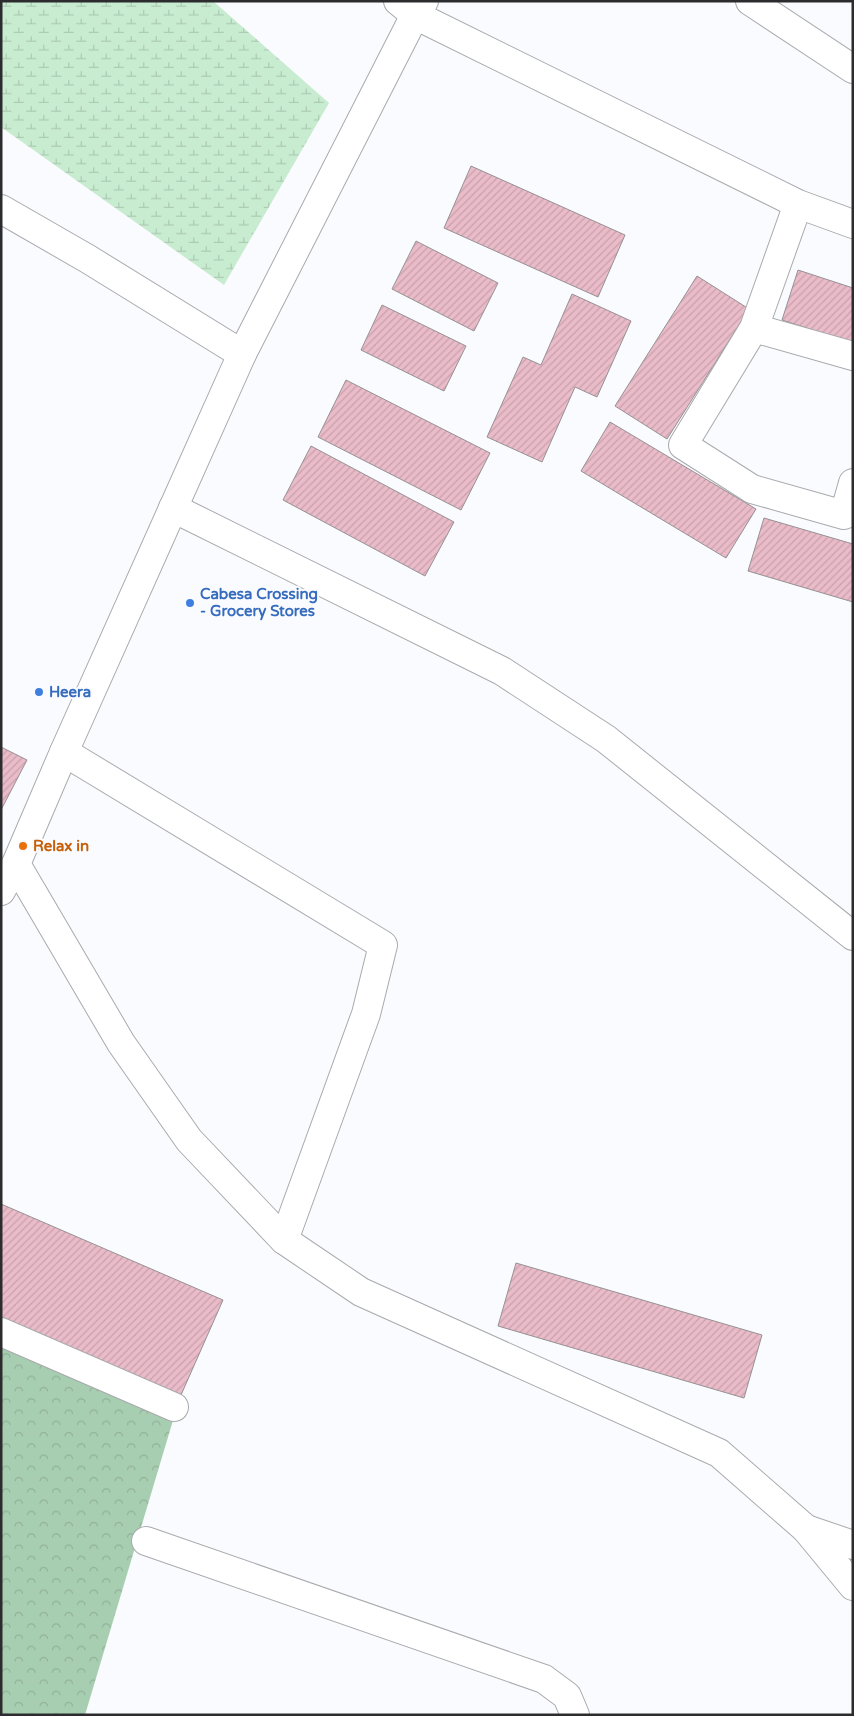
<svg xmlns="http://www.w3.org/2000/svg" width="854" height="1716" font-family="'Varela Round',sans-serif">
	<defs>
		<pattern id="forest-crowns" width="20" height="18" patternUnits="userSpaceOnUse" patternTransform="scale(1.25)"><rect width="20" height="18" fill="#a8ceb1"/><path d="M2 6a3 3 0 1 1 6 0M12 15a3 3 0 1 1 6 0" fill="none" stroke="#91b199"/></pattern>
		<pattern id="wetland-marsh" width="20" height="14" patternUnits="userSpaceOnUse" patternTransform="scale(1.25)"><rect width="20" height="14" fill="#c8ecd0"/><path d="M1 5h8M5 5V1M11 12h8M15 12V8" fill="none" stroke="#accbb3"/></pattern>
		<pattern id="building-hatch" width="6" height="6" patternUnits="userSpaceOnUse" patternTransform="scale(1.25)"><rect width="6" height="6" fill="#eabbc9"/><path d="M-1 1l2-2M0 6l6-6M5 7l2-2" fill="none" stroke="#c9a1ad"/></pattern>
	</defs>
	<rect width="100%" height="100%" fill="#fafbfe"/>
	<path fill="url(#forest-crowns)" d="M1,1341L174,1417L85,1715H1Z"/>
	<path fill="url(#wetland-marsh)" d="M1,1H213L329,103L224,285L1,127Z"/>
	<path fill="url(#building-hatch)" stroke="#969193" d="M471,166L625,235L598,297L444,228Z
		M416,241L498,283L474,331L392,289Z
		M798,270L853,288V343L782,320Z
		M697,276L749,309L667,439L615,406Z
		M572,294L631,321L597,397L575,387L542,462L487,437L523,357L541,365Z
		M382,305L466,346L444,391L361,350Z
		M346,380L490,453L461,510L318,437Z
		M610,422L756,509L726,558L581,471Z
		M311,446L454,522L425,576L283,500Z
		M764,518L853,544V602L748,571Z
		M1,747L27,760L1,810Z
		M1,1204L223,1300L181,1395L1,1317Z
		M516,1263L762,1335L744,1398L498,1326Z"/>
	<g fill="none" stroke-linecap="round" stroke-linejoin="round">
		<g stroke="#a9aaad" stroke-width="30">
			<path id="minor" d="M398,1L415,15L798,204L853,224
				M750,1L853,69
				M798,204L754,328L683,445L752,489L844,515L853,483
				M1,209L88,259L242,354
				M754,328L853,356
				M173,508L502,671L606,739L853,936
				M64,752L383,945L366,1014L284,1240
				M1,891L16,864
				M1,1332L174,1407
				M806,1529L853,1545
				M146,1541L544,1679L567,1696L575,1715"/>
		</g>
		<g stroke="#a9aaad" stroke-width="30">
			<path id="major" d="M424,1L415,15L242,354L64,752L16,864L121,1043L189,1140L284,1240L361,1292L719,1453L806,1529L853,1586"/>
		</g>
		<use href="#minor" stroke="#fff" stroke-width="28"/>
		<use href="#major" stroke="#fff" stroke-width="28"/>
	</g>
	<g fill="#3f7fe0" stroke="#fafbfe" stroke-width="2">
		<circle cx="190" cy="603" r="5"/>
		<circle cx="39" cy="692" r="5"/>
	</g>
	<circle fill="#e8710a" stroke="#fafbfe" stroke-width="2" cx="23" cy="846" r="5"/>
	<g text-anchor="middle" stroke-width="4" stroke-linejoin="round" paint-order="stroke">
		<g font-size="15" font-weight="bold" fill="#366cbe" stroke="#fafbfe" text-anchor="start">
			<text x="200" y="599">Cabesa Crossing<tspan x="200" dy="17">- Grocery Stores</tspan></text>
			<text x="49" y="697">Heera</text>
		</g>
		<g font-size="15" font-weight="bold" fill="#c56008" stroke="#fafbfe" text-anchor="start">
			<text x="33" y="851">Relax in</text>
		</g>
	</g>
	<rect width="854" height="1716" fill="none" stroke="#2c2c2e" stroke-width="5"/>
</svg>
